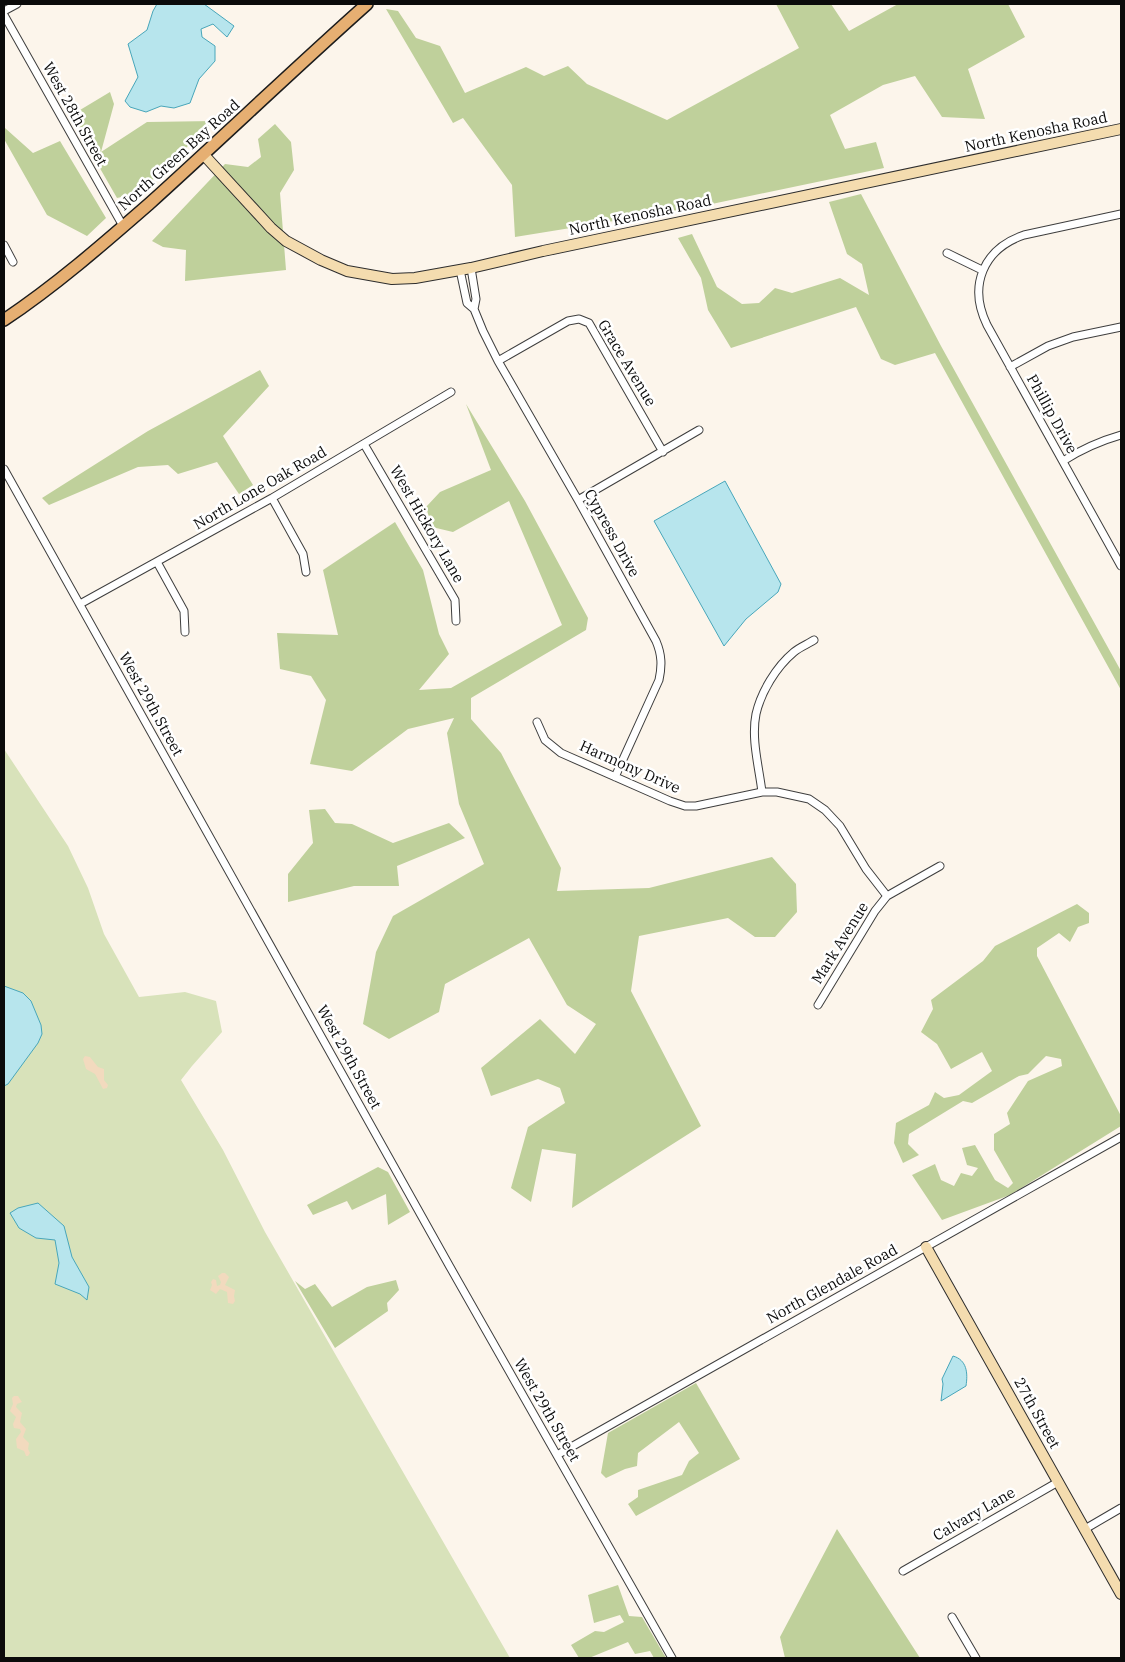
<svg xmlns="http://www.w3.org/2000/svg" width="1125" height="1662" font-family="'IBM Plex Serif',serif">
	<rect width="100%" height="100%" fill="#fcf5eb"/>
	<path fill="#d8e2ba" d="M4,749L68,846L88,888L104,934L139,997L185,992L216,1001L222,1032L192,1066L181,1080L223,1150L265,1232L510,1658H4Z"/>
	<path fill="#bfd09b" d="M776,4H831L849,31L898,4H1008L1025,37L968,69L985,119L942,117L915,76L883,85L830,115L845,149L876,142L884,168L688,209L515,237L512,185L463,118L453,123L386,9L398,11L416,38L440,46L465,93L526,67L544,76L568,66L587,84L667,120L799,48Z
		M110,92L114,104L101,152L147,122L214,121L139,193L117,198L70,116Z
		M275,124L291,142L294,170L280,193L286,270L185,281L186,250L163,247L152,241L225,164L248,167L261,157L258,139Z
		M5,128L33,153L60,141L106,218L87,236L47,215L4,139Z
		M861,194L941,346L1121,671V690L935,353L895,365L881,359L856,307L731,348L708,310L701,278L678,238L692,234L717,287L742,304L759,303L775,288L792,293L840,278L869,295L862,264L847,254L829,202Z
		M260,370L269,386L223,436L253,485L239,494L217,462L178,474L168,465L138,467L49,505L42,498L148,431Z
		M466,404L525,501L588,618L586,630L471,698V719L501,753L561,868L557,891L649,888L772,857L796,884L797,912L775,937H755L728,918L639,936L631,991L701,1126L572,1208L576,1154L542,1149L531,1202L511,1188L528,1127L565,1103L560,1088L538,1079L491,1096L481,1068L540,1019L575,1054L596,1024L567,1005L529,938L445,984L439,1012L389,1039L363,1024L376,952L393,916L484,864L459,804L447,733L454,718L408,729L352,771L310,764L326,700L311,676L280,669L277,633L338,635L323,570L395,522L423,570L439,634L449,654L419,690L451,688L562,625L509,501L453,532L432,527L426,507L440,492L491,470Z
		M325,809L335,823L352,824L393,843L449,823L465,838L397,866L399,886H354L288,902V874L313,843L309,810Z
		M1077,904L1089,913V923L1078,927L1070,942L1059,933L1037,948V956L1121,1116V1126L1010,1195L942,1220L912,1175L935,1164L941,1180L954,1186L961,1173L972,1176L978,1168L967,1165L962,1148L975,1145L995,1180L1008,1188L1013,1183L994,1150V1134L1010,1124L1007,1113L1028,1081L1062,1066L1061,1059L1046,1056L1028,1074L1019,1076L972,1103L963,1101L909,1134L908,1144L919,1155L903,1163L894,1143L896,1123L929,1105L935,1092L944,1098L959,1095L992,1071L982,1052L951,1069L937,1044L921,1032L933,1009L931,1000L983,961L995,946Z
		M378,1167L388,1172L410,1212L388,1225L386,1194L352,1210L347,1201L313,1215L307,1205Z
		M396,1280L399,1290L387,1303L388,1311L335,1348L295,1281L305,1289L315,1284L332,1307L367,1287Z
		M696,1383L740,1459L636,1516L628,1504L638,1497V1490L682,1475L689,1461L699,1453L679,1422L638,1453L637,1466L625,1469L606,1478L601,1473L608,1433Z
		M837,1529L920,1658H785L780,1637Z
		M618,1585L629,1616L642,1617L666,1658H654L650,1651L635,1654L628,1642L589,1658H579L571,1645L595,1631L604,1632L624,1622L620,1615L594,1623L588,1595Z"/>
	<path fill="#f2dabe" d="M85,1056L90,1057L98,1067L104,1069V1080L108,1085L107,1088L103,1089L95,1074L86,1069L83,1059Z
		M222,1273H225L229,1277L225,1285L235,1290L234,1296L235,1301L233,1304L228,1303L227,1292L220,1289L216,1294L210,1290L212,1285L211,1282L213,1279L216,1280L217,1286L220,1285L221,1282L218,1276Z
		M14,1396H18L22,1402L17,1404L16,1407L22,1413L20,1422L26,1429L23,1437L29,1443L28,1449L30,1453L28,1456H26L24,1451L17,1448L16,1439L21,1432L20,1429L14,1428L13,1424L16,1417L10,1411L13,1404L12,1398Z"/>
	<path fill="#b7e5ed" stroke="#48a6ba" d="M157,4H204L234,26L227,37L213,24L201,29L202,37L215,46V61L199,79L190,103L174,108L161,106L146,112L130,107L125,101L138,77L128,44L147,30L153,11Z
		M725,481L781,584L778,592L746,619L724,646L654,521Z
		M4,986L23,993L31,1001L41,1025L42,1034L38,1043L8,1084L4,1086Z
		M38,1203L64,1226L72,1257L89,1287L87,1300L80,1294L55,1284L59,1263L55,1240L36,1238L19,1228L10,1213L18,1208Z
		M953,1356C967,1360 968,1373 966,1386L941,1401L943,1384L942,1379Z"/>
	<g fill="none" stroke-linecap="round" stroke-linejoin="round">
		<g stroke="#3e3e3e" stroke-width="9">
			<path id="street" d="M4,11L17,4
				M4,15L123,226
				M1121,214L1024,235C983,249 968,286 987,325L1121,566
				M4,245L13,262
				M947,253L982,270
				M471,268L476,299L474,309L483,331L498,361L578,500L656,641C662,655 662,666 659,680L615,777
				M460,270L467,303L474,309
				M498,361L568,321L579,319L589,323L663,452
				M1010,367L1048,346L1073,337L1121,327
				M364,444L455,600L456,621
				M1063,461C1082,449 1100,441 1121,435
				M4,469L450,1267L672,1658
				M272,498L303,554L306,572
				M578,500L699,430
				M157,562L184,611L185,632
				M80,604L272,498L451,392
				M537,722L545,740L561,753L670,801L685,806H696L762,792H777L809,799L825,810L840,826L866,869L887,896
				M762,792C759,767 751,739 756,714C761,692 776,667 794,652C800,647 808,644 814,640
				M818,1005L875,911L887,896L940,866
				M557,1455L1121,1137
				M1085,1529L1121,1508
				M903,1571L1058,1482
				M952,1617L976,1658"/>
		</g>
		<g stroke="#2d2d2d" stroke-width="12">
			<path id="secondary" d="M204,155L271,228L286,241L321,260L347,271L392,279L415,278L471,268L543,251L1121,129
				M926,1247L1121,1594"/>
		</g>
		<g stroke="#1c1c1c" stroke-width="14">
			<path id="primary" d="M4,320C55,286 102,245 149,204C222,138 293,70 367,4"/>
		</g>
		<use href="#street" stroke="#fff" stroke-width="7"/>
		<use href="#secondary" stroke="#f4dcaf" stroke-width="10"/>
		<use href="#primary" stroke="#e6af72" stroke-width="11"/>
	</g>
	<g text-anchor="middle" stroke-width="5" stroke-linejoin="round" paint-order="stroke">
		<g font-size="15" fill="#0b0b0b" stroke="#fff">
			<text transform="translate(75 114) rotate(61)" y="5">West 28th Street</text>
			<text transform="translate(1036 132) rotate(-12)" y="5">North Kenosha Road</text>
			<text transform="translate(179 155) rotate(-42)" y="5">North Green Bay Road</text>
			<text transform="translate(640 215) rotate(-12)" y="5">North Kenosha Road</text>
			<text transform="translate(627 363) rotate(59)" y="5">Grace Avenue</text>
			<text transform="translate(1052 414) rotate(61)" y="5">Phillip Drive</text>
			<text transform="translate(260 488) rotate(-30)" y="5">North Lone Oak Road</text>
			<text transform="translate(427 524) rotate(60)" y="5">West Hickory Lane</text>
			<text transform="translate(612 533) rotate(61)" y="5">Cypress Drive</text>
			<text transform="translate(151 704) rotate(61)" y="5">West 29th Street</text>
			<text transform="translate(630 767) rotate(24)" y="5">Harmony Drive</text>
			<text transform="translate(840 943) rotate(-58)" y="5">Mark Avenue</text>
			<text transform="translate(349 1057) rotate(61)" y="5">West 29th Street</text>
			<text transform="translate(832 1284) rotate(-29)" y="5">North Glendale Road</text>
			<text transform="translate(547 1410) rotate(60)" y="5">West 29th Street</text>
			<text transform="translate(1037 1413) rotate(61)" y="5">27th Street</text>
			<text transform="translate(974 1514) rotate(-30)" y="5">Calvary Lane</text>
		</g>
	</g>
	<rect width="1125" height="1662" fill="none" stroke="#0b0b0b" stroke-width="10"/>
</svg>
